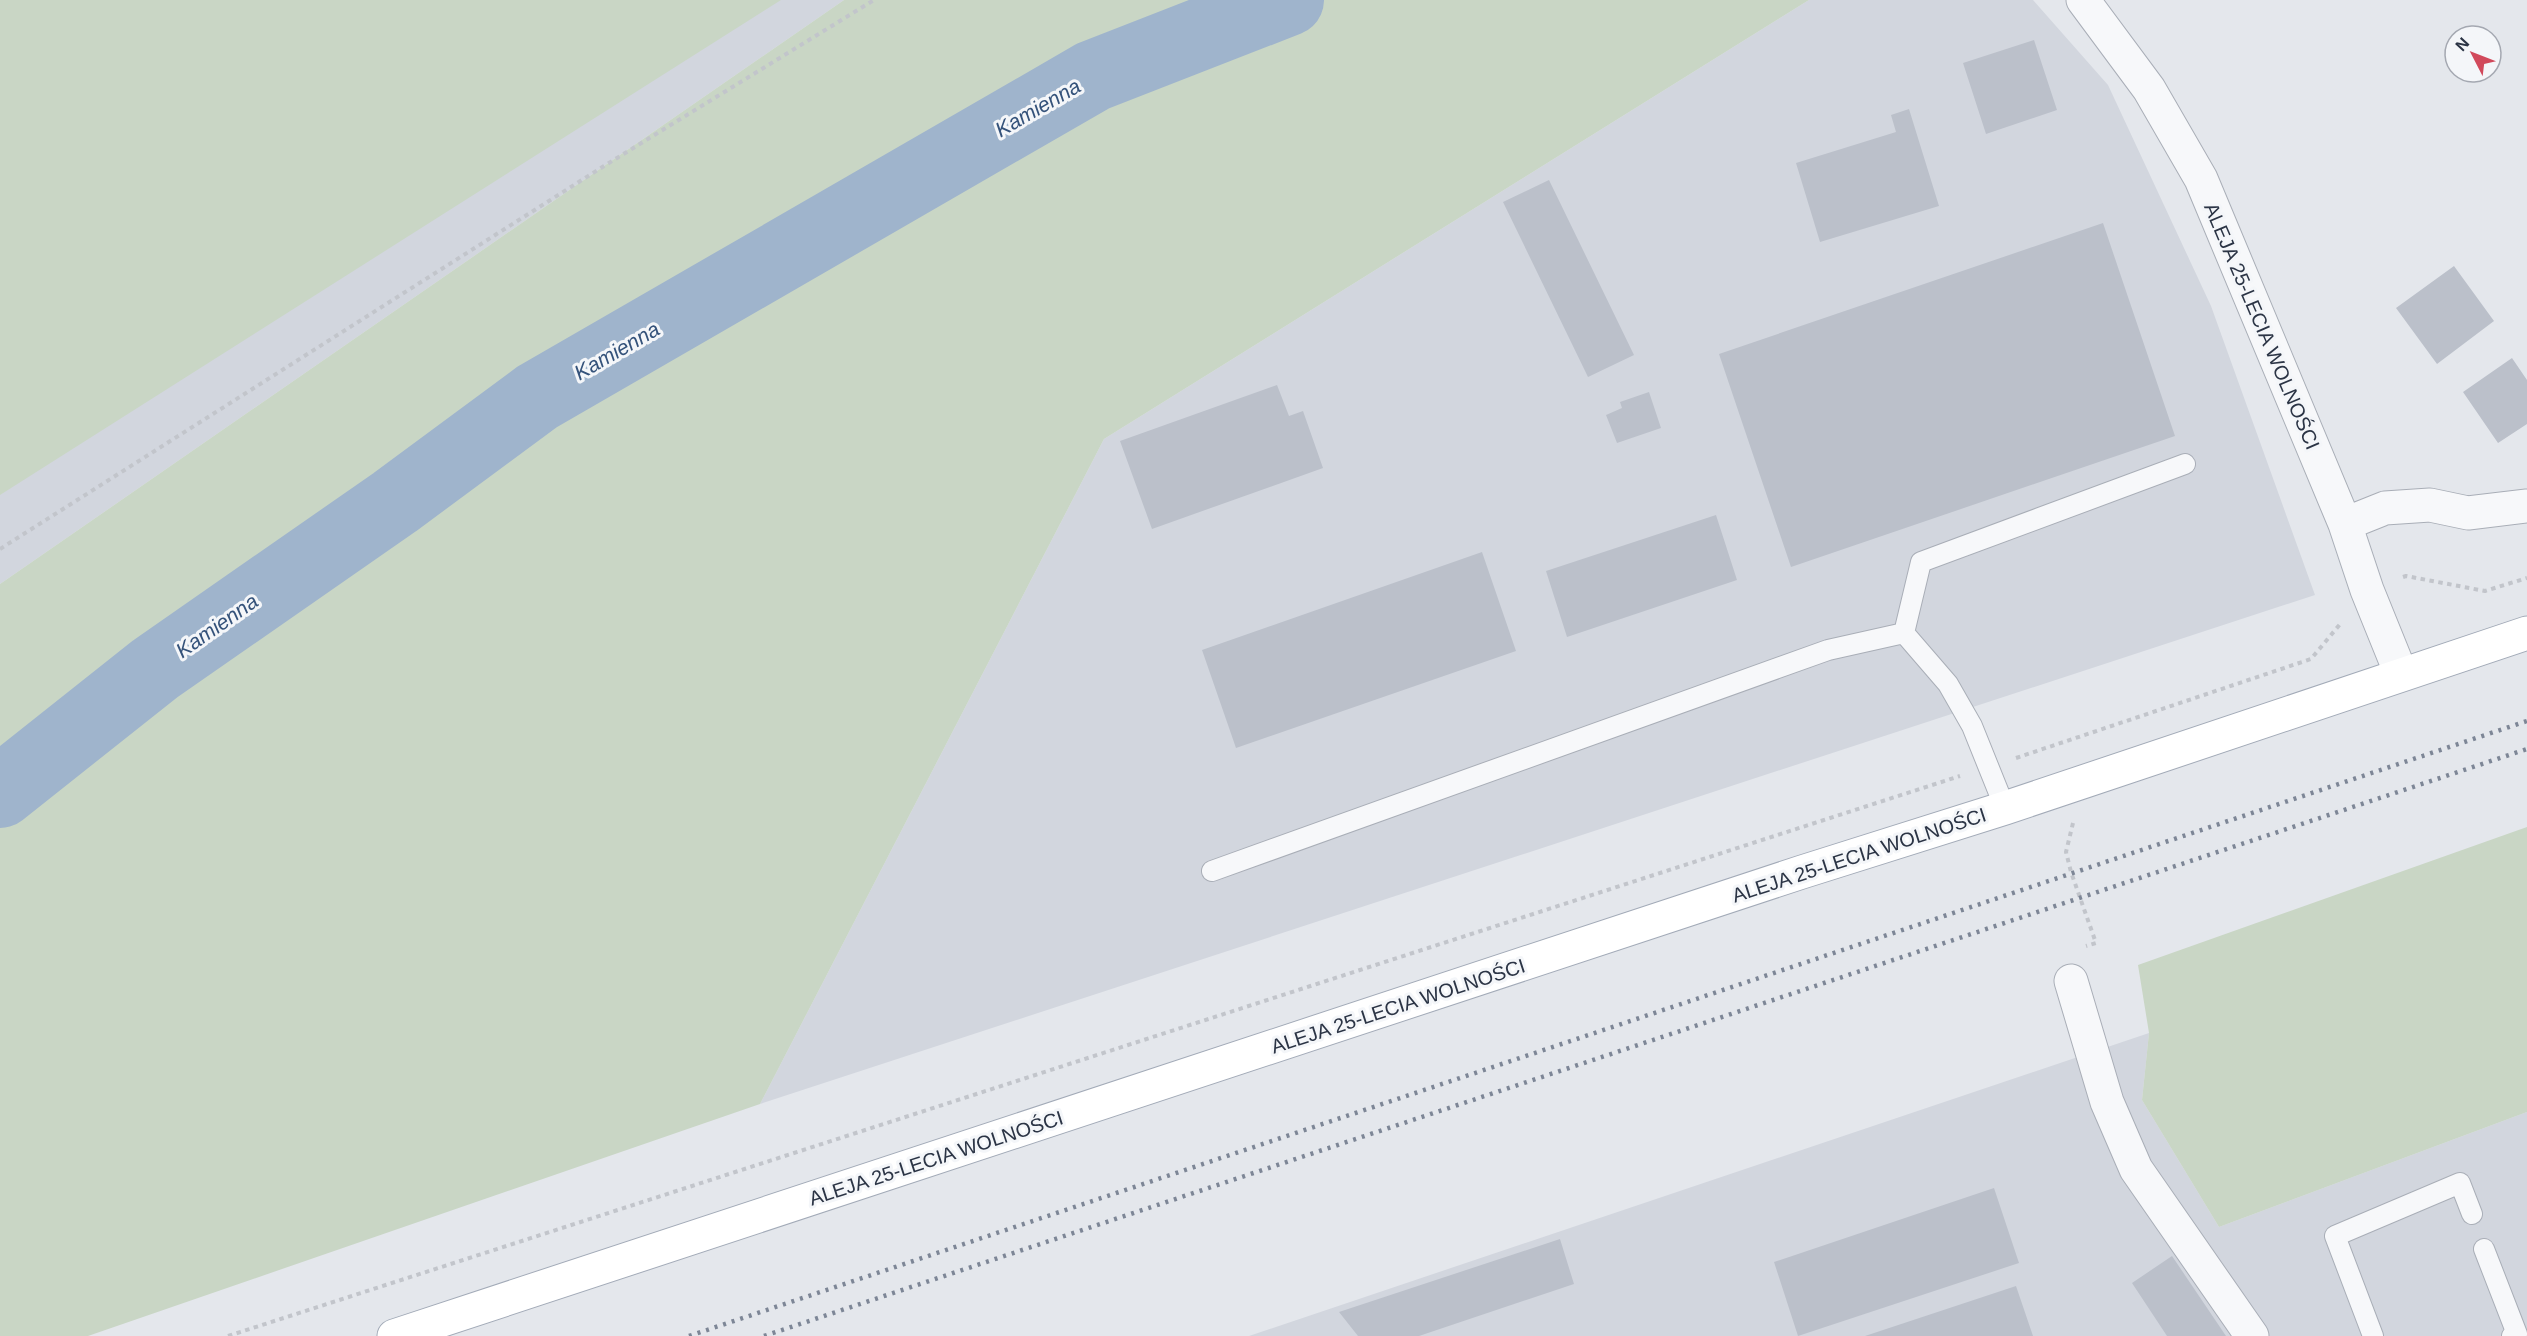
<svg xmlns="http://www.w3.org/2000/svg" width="2527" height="1336" font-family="Helvetica,sans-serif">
	<rect width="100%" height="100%" fill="#e4e7ec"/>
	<path fill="#d2d6de" d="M0,0H844L0,584Z
		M1809,0H2033L2108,85L2211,306L2315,595L760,1104L1104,439Z
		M2149,1033L2142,1100L2219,1227L2527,1112V1336H1249Z"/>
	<path fill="#c9d6c5" d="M0,0H781L0,495Z
		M844,0H1809L1104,439L760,1104L88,1336H0V584Z
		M2527,827V1112L2219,1227L2142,1100L2149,1033L2138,965Z"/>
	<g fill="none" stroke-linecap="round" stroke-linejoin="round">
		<path stroke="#9fb4cc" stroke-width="72" d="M0,792L155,669L395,502L537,397L1093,76L1288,0"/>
	</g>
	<path fill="#bbc0ca" d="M2034,40L2057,110L1986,134L1963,63Z
		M1909,109L1939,206L1820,242L1796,163L1896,132L1891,115Z
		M1549,180L1634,355L1588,377L1503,202Z
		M2103,223L2175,436L1791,567L1719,354Z
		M2454,266L2494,321L2437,364L2396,308Z
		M2512,358L2527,380V424L2498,443L2463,392Z
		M1277,385L1289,416L1303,411L1323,468L1152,529L1120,441Z
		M1649,392L1661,428L1617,443L1606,415L1622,408L1620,402Z
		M1716,515L1737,580L1567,637L1546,571Z
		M1482,552L1516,651L1236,748L1202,650Z
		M1994,1188L2019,1263L1798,1336L1774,1262Z
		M1560,1239L1574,1284L1419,1336H1358L1339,1312Z
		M2172,1256L2226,1336H2167L2132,1283Z
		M2016,1286L2033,1336H1865Z"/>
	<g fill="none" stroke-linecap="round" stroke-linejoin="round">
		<g stroke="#a9aeb7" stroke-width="22">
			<path id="service" d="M1904,633L1921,562L2185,464
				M1212,871L1828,650L1904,633L1948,684L1972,726L2005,808
				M2484,1249L2517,1334L2512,1336
				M2373,1336L2335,1236L2460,1183L2472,1214"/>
		</g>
		<g stroke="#a9aeb7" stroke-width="35">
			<path id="minor" d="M2083,0L2149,89L2201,179L2345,524L2367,590L2401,674
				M2345,524L2385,508L2430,505L2468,513L2527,506
				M2071,981L2107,1102L2136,1169L2252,1336"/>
		</g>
		<g stroke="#a3abb8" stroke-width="35">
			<path id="primary" d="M394,1336L1802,872L2005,808L2527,633"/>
		</g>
		<path stroke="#c2c5cb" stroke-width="4" stroke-dasharray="4.5 4.5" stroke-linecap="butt" d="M0,549L604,166L874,0
			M2403,577L2406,576L2485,591L2527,578
			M2016,758L2311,659L2341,623
			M2073,823L2066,852L2071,872L2096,943L2086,946
			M228,1336L1960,776"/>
		<use href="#service" stroke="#f7f8fa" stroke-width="20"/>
		<use href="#minor" stroke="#f7f8fa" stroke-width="33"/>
		<use href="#primary" stroke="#fff" stroke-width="33"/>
		<path stroke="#7d8696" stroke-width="4.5" stroke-dasharray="3 6" stroke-linecap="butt" d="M689,1336L2527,721
			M764,1336L2527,749"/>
	</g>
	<g text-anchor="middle" stroke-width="6" stroke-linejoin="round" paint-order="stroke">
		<g font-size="20" fill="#2b3445" stroke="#f4f6f9">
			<text transform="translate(2262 326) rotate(67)" y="7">ALEJA 25-LECIA WOLNOŚCI</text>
			<text transform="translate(1859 855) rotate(-18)" y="7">ALEJA 25-LECIA WOLNOŚCI</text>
			<text transform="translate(1398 1006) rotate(-18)" y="7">ALEJA 25-LECIA WOLNOŚCI</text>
			<text transform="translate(936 1158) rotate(-18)" y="7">ALEJA 25-LECIA WOLNOŚCI</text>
		</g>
		<g font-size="21" font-style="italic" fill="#34527a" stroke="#f4f6f9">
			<text transform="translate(1038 108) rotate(-30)" y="7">Kamienna</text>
			<text transform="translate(617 351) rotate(-30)" y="7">Kamienna</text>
			<text transform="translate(217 626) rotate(-35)" y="7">Kamienna</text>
		</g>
	</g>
	<g transform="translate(2473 54) rotate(312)"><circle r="28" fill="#f4f6f9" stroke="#a4a8b1" stroke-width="1.5"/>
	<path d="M0-4.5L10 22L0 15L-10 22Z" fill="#d1495b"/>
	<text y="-9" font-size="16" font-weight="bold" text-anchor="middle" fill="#2b3445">N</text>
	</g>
</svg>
